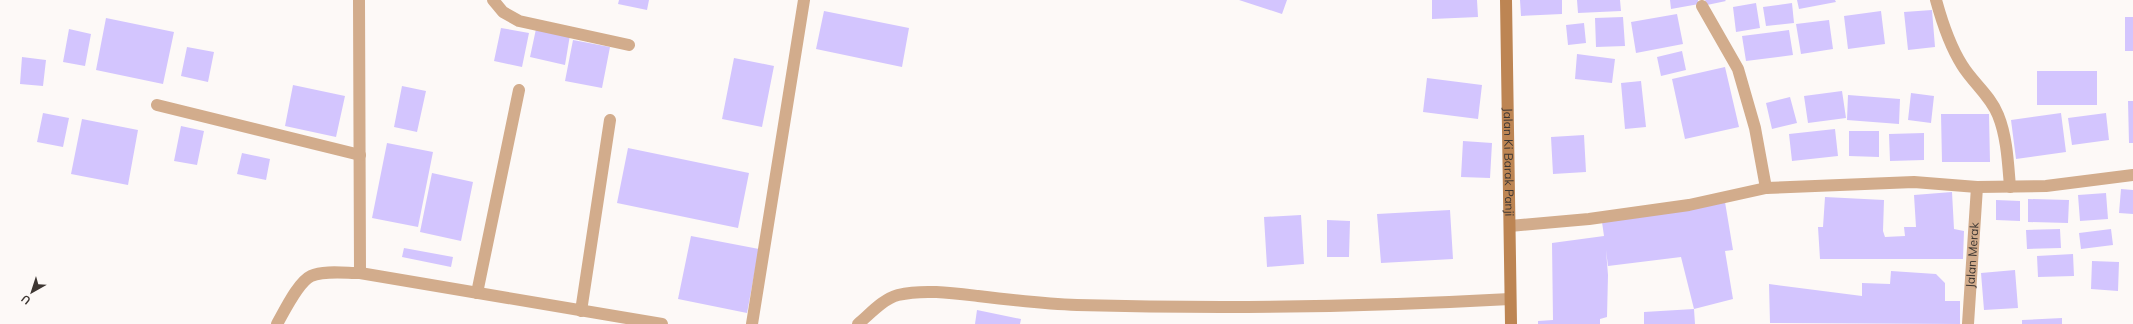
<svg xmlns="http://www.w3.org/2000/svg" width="2133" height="324" font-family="Mulish,sans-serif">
	<rect width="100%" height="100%" fill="#fdf9f7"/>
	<path fill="#d3c5fe" d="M619,0H649L647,10L618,4Z
		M1239,0H1287L1282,14Z
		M1432,0H1477L1478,17L1432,19Z
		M1520,0H1562V14L1521,16Z
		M1577,0H1620L1621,11L1578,13Z
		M1670,0H1698L1699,4L1671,9Z
		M1705,0H1725L1726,1L1707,5Z
		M1797,0H1835L1836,2L1799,9Z
		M1756,3L1760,28L1736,32L1733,7Z
		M1792,3L1794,23L1766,26L1763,7Z
		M1932,10L1935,47L1908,50L1904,12Z
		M824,11L909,28L902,67L816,49Z
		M1881,11L1885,44L1848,49L1844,16Z
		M1677,14L1683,44L1636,53L1631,22Z
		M1623,17L1625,46L1596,47L1595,18Z
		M2125,17H2133V51H2125Z
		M106,18L174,32L163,84L96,70Z
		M1829,20L1833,49L1801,54L1796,24Z
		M1584,23L1586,43L1568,45L1566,25Z
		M501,28L529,33L522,67L494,61Z
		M69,29L91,34L85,66L63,62Z
		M536,29L570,35L565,65L530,57Z
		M1789,30L1793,55L1746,61L1742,36Z
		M573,40L610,47L602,88L565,81Z
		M187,47L214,52L208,82L181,76Z
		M1682,51L1686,70L1661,76L1657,57Z
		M1577,54L1615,59L1612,83L1575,79Z
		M22,57L46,60L43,86L20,84Z
		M734,58L774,66L762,127L722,119Z
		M1725,67L1739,127L1685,139L1672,79Z
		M2037,71H2097V105H2037Z
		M1427,78L1482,85L1478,119L1423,112Z
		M1641,81L1646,127L1625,129L1621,83Z
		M293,85L345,96L336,137L285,126Z
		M402,86L426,91L417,132L394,127Z
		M1842,91L1846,118L1808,123L1804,96Z
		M1911,93L1934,96L1931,123L1908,120Z
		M1848,95L1900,99L1899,124L1847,120Z
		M1790,97L1797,123L1772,129L1766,103Z
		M2128,101H2133V143H2129Z
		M43,113L69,118L63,147L37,142Z
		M2061,113L2066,152L2016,159L2011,120Z
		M2106,113L2109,140L2072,145L2068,118Z
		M1941,114H1989L1990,162H1942Z
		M82,119L138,130L128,185L71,174Z
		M181,126L204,131L197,165L174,161Z
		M1835,129L1838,156L1792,161L1789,134Z
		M1849,131H1879V157L1849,156Z
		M1924,133V160L1890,161L1889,134Z
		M1584,135L1586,172L1553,174L1551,137Z
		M1463,141L1492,143L1490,178L1461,177Z
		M387,143L433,152L418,227L372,218Z
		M628,148L749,173L738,228L617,203Z
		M242,153L270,159L266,180L237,174Z
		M432,173L473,182L461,241L420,232Z
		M2121,189L2133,190V214L2119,213Z
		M1952,192L1954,229L1964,231L1963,259H1820L1818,227H1823L1825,197L1884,200L1883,231L1885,237L1905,236L1904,227H1916L1914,195Z
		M2106,193L2108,219L2080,221L2078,195Z
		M2028,199L2069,200L2068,223L2028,222Z
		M1996,200L2020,201V221L1996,220Z
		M1725,202L1733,250L1725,251L1733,299L1694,309L1681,257L1608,266L1606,250L1608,275L1607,317L1600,319V324H1538V321L1553,320L1552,243L1604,236L1602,222Z
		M1450,210L1453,259L1381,263L1377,214Z
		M1301,215L1304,264L1267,267L1264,217Z
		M1327,220L1350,221L1349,257H1327Z
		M2060,229L2061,248L2027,249L2026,230Z
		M2111,229L2113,245L2081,249L2079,233Z
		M691,236L759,249L747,313L678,299Z
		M404,248L453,257L451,267L402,257Z
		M2073,254L2074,276L2038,277L2037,256Z
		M2092,261L2119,262L2118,291L2091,289Z
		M2015,270L2018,308L1984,310L1981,273Z
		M1891,271L1936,274L1945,283V301H1960V324L1770,323L1769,284L1862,296V283L1890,284Z
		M1694,309L1695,324H1644V312Z
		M977,310L1021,319L1020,324H975Z
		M2062,318V324H2022V320Z"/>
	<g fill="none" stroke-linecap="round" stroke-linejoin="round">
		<g stroke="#d2ac8c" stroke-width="12">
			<path d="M359,0L360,273"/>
			<path d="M493,0L503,12L519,21L629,45"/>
			<path d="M1936,0C1942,22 1950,46 1962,65C1973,83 1990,95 1998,115C2007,137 2008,163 2010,187"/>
			<path d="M1702,6L1738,69L1755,128L1766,188"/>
			<path d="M157,105L360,155"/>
			<path d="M1510,226L1589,219L1689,205L1766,188L1914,182L1977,187L2046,186L2133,175"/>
			<path d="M477,293L519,90"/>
			<path d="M581,311L610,120"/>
			<path d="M277,324C284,312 298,282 311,276C324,270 345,273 360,273L662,324"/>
			<path d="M752,324L804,0"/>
			<path d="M858,324C870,314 883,299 898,295C923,289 953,293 978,296C1011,300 1044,304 1077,305C1221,309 1366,307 1510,299"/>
			<path id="s1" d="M1968,324L1977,187"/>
		</g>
		<path stroke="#bd8553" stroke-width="12" id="s2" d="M1506,0L1511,324"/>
	</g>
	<g text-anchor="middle" stroke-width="3" stroke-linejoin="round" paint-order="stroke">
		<g font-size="12" fill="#3d3632" stroke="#fdf9f7">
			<text dy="4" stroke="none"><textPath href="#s2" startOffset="162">Jalan Ki Barak Panji</textPath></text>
			<text dy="4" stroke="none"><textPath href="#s1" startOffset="69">Jalan Merak</textPath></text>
		</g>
	</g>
	<g transform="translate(32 292) rotate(219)" stroke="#fdf9f7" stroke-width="3" paint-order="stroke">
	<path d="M0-3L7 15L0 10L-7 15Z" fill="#3d3632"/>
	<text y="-6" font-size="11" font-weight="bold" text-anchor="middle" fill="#3d3632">U</text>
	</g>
</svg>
